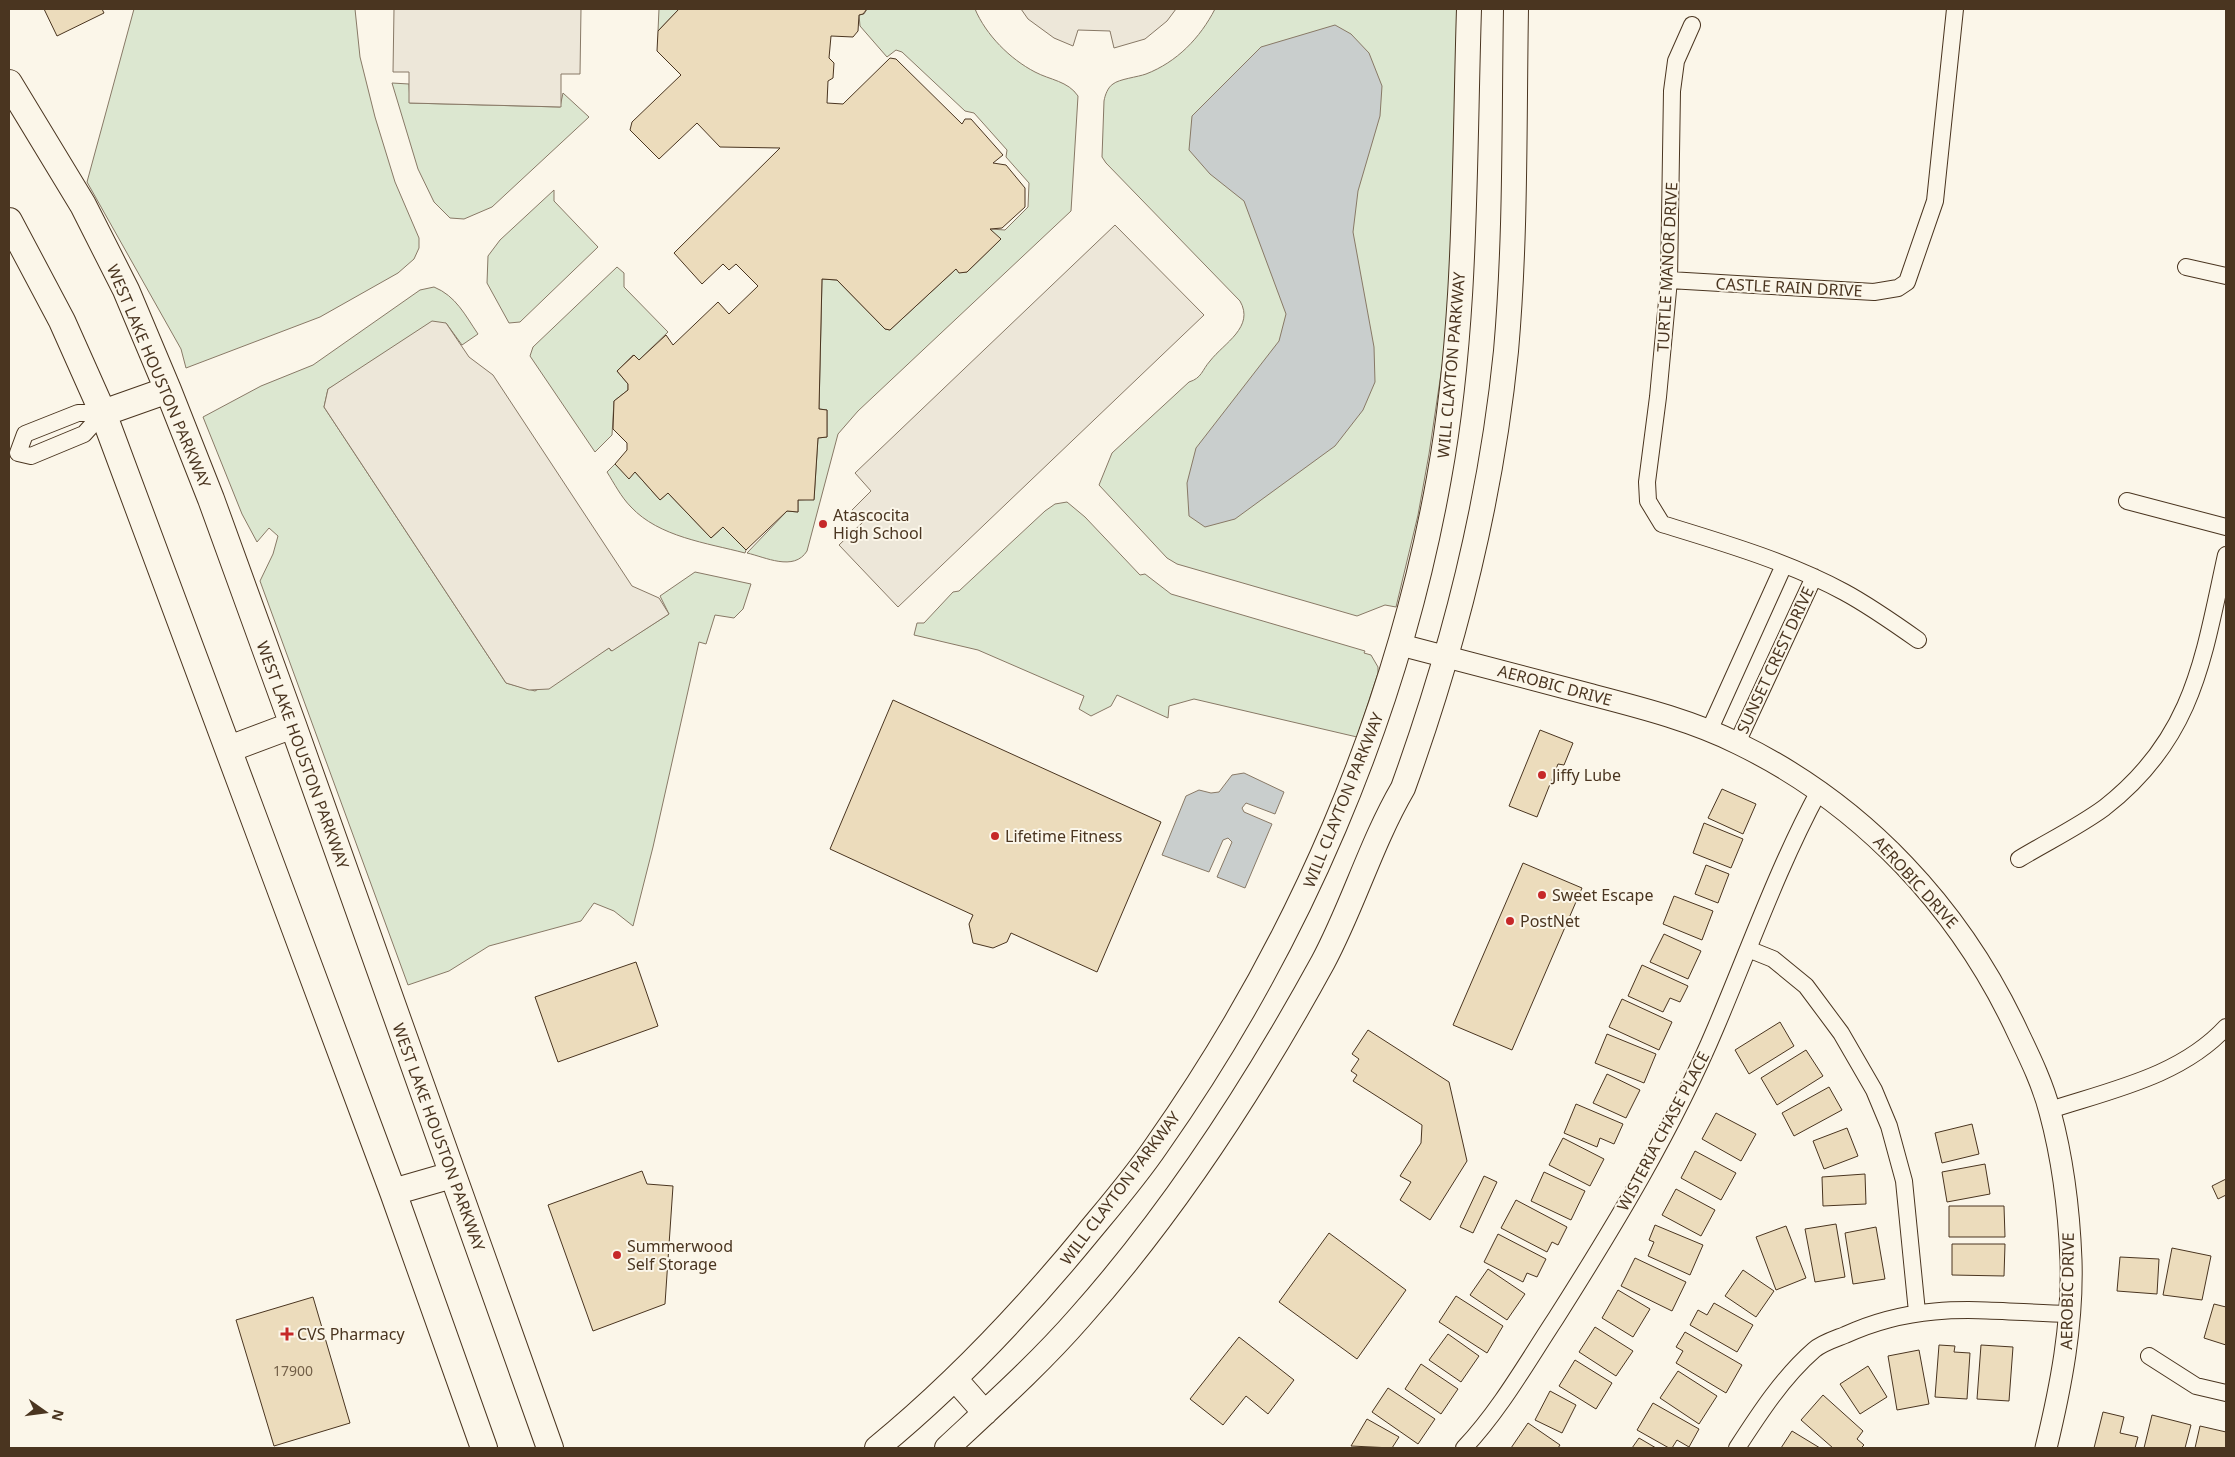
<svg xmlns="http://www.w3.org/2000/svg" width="2235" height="1457" font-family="'Noto Sans',sans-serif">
	<rect width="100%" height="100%" fill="#fbf6e9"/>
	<path fill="#dce7d0" stroke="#887966" d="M134,9H355L360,57L375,117L395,182L419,238V248L414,259L398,273L320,317L186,368L181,349L87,182Z
		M659,9H679L658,31Z
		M867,9H975C986,35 1010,59 1035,72C1050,80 1068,81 1078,96L1071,211L858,411L838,434L807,551C794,572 765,557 747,553L787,511L798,512V500L814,499L818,438L827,437V410L819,409L822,279L837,280L885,329L890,330L956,269L959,272H967L1000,240L990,229L1005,230L1028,207L1029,183L1006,157L1007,150L974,113L965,111L902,52L896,50L887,57L860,26L859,15L864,14Z
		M1215,9H1458L1453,293L1429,454L1418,515L1396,607L1385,605L1357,616L1177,564L1167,558L1099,485L1112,453L1189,382C1202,378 1202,370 1210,361C1224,343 1255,327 1240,301L1106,163L1102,157L1104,101C1105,95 1108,87 1113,84C1119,79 1138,77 1146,74C1177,62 1200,38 1215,9Z
		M392,83L409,84L410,103L560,107L563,93L589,117L492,207L464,219L450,218L434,202L418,169Z
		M554,190V201L598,247L520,322L509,323L487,283L488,256L500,240Z
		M617,267L624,273V287L668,332L639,360L633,355L617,371L628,384V390L614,401L612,435L595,452L530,356L533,347Z
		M434,287C456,296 465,315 478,334L462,345L446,323L328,389L324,407L506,683L535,691L609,648L611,651L669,614L660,596L695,572L751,584L743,609L734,618L715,615L706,644L699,642L653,847L633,926L614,911L594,903L581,921L489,946L449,971L408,985L260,581L273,554L278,536L269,528L257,542L242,514L203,417L261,386L313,365L420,290Z
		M615,464L629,478L635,472L660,500L668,493L711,538L723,527L746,550L745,553C707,543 659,537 631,507C621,497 614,483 607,472Z
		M1067,502L1085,517L1140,575L1145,574L1171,594L1365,651L1364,653L1371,655L1378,667V673L1357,737L1194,699L1169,706L1168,718L1117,695L1111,706L1091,716L1079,709L1084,696L978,650L914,635L917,623H924L953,592L959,591L1045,511L1055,504Z"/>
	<path fill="#ede7d9" stroke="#887966" d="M394,9H581L580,74H561V107L409,103V72H393Z
		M1021,9H1176L1167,21L1145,39L1114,48L1110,31L1078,30L1073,46L1054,38L1028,19Z
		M1115,225L1204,315L898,607L839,545L863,522L852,510L871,491L855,473Z
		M432,321L446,323L469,357L493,375L632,586L659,598L669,614L612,651L609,648L549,689L529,690L506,683L324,407L328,389Z"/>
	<path fill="#c9cecd" stroke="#887966" d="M1335,25L1351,34L1369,53L1382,86L1380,116L1358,191L1353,232L1374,347L1375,382L1363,410L1335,446L1235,519L1205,527L1189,516L1187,483L1196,448L1279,341L1286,314L1244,201L1210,174L1189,150L1192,116L1261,47Z
		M1244,773L1284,792L1275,814L1246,803L1242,808L1244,812L1272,824L1245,888L1217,877L1232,842L1228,838L1223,840L1209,872L1162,855L1186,796L1199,790L1211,793L1219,792L1232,775Z"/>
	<path fill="#ecdcbc" stroke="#4a3520" d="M44,9H102L104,13L57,36Z
		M679,9H867L863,14L859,15L858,31L853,37L831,36L829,58L834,63L833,78L828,81L827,103L843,104L890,58L896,59L962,124L965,119H971L1003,155L993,163L1006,165L1025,188V207L1002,228L990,229L1001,239L967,272L959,273L956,269L890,330L885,329L837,280L822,279L819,409L827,410V437L818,438L814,500H798V512L787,511L746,550L723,527L711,538L668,493L660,500L635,472L629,479L615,464L627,450V443L613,429L614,401L628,390V384L617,371L634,355L639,360L666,335L673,345L718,302L729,314L758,286L736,264L729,270L723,264L702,284L674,253L780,148L720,147L697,123L659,159L630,130L632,122L681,75L657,51L658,31Z
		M893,700L1161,822L1097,972L1011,933L1007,942L993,948L973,943L969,924L973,915L830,849Z
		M1540,730L1573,743L1564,765L1558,764L1537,817L1509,806Z
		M1722,789L1756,804L1743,834L1708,818Z
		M1704,823L1743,839L1731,868L1693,853Z
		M1523,863L1582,888L1512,1050L1453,1025Z
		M1706,865L1729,874L1718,903L1695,894Z
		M1674,896L1713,911L1702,940L1663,924Z
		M1664,934L1701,951L1688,979L1650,962Z
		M636,962L658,1026L558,1062L535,997Z
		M1642,965L1688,986L1680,1002L1670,998L1663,1012L1628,996Z
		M1622,999L1672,1022L1659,1050L1609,1027Z
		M1780,1022L1794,1046L1749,1074L1735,1050Z
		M1368,1030L1449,1082L1467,1161L1430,1220L1400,1200L1411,1182L1400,1176L1421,1143L1422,1125L1353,1081L1357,1075L1351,1071L1359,1059L1352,1054Z
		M1607,1034L1656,1054L1644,1083L1595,1063Z
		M1806,1050L1823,1076L1777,1105L1761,1078Z
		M1607,1074L1640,1090L1626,1118L1593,1103Z
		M1829,1087L1842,1110L1794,1136L1782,1113Z
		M1576,1104L1623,1124L1614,1144L1600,1138L1597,1147L1564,1133Z
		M1716,1113L1756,1134L1741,1161L1702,1139Z
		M1972,1124L1979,1154L1942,1163L1935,1133Z
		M1847,1128L1858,1156L1824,1169L1813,1141Z
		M1563,1138L1604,1159L1590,1186L1549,1165Z
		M1695,1151L1736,1173L1721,1200L1681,1178Z
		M1985,1164L1990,1194L1947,1202L1942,1172Z
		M642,1171L647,1184L673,1186L665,1304L593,1331L548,1205Z
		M1544,1172L1585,1191L1571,1220L1531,1201Z
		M1865,1174L1866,1204L1823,1206L1822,1177Z
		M1484,1176L1497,1182L1473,1233L1460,1227Z
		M2226,1179V1195L2218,1199L2212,1186Z
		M1676,1189L1715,1210L1701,1236L1662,1215Z
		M1516,1200L1567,1227L1558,1245L1552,1242L1547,1252L1501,1228Z
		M1949,1206H2004L2005,1237H1949Z
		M1836,1224L1845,1277L1815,1282L1805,1229Z
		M1655,1225L1703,1245L1690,1275L1648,1256L1654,1242L1649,1240Z
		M1786,1226L1806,1278L1776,1290L1756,1237Z
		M1876,1227L1885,1279L1853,1284L1845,1233Z
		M1329,1233L1406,1290L1357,1359L1279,1302Z
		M1498,1234L1546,1259L1537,1277L1527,1273L1523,1282L1484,1262Z
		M1952,1244H2005L2004,1276L1952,1275Z
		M2172,1248L2211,1256L2202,1300L2163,1295Z
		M2120,1257L2159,1259L2157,1294L2117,1291Z
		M1635,1258L1686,1282L1672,1311L1621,1286Z
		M1488,1269L1525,1294L1507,1320L1470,1295Z
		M1743,1270L1774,1291L1756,1317L1725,1296Z
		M1618,1290L1650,1309L1633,1337L1602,1318Z
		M1456,1296L1503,1326L1487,1353L1439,1322Z
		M313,1297L350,1423L274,1446L236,1320Z
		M1714,1303L1753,1325L1737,1352L1690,1325L1698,1310L1707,1315Z
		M2214,1304L2226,1307V1345L2204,1338Z
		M1595,1327L1633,1351L1616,1376L1579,1352Z
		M1685,1332L1742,1365L1726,1393L1676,1363L1683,1351L1676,1347Z
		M1448,1334L1479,1356L1461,1382L1429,1360Z
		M1239,1337L1294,1380L1268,1414L1246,1396L1223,1425L1190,1399Z
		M1939,1345L1955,1346L1954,1352L1970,1353L1967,1399L1935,1397Z
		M1981,1345L2013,1347L2009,1401L1977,1399Z
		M1919,1350L1929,1404L1897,1410L1888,1356Z
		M1575,1360L1612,1383L1596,1409L1559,1386Z
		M1421,1364L1458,1389L1441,1414L1405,1389Z
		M1868,1366L1887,1397L1860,1414L1840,1384Z
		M1678,1371L1717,1396L1699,1424L1660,1398Z
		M1388,1388L1435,1419L1418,1444L1372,1412Z
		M1550,1391L1576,1405L1562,1433L1535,1420Z
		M1823,1395L1863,1431L1857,1439L1864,1445L1861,1448H1833L1801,1420Z
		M1653,1403L1699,1429L1689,1447L1677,1440L1672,1448H1669L1637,1430Z
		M2103,1412L2124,1417L2120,1433L2138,1437L2135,1448H2094Z
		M2152,1415L2191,1425L2185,1448H2144Z
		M1367,1419L1399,1437L1392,1448L1351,1446Z
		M1528,1423L1560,1445L1558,1448H1511Z
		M2200,1426L2226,1432V1448H2195Z
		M1792,1431L1820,1448H1781Z
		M1639,1438L1656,1448H1632Z"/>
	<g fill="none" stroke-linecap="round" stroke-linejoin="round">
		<g stroke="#4a3520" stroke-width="18">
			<path id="minor" d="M1692,25L1676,61L1672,91L1669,280L1658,397L1647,482L1648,501L1662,524C1724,543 1786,561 1844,592C1870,606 1894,623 1918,640
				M2186,267L2226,276
				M1669,280L1874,292L1898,288L1907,282L1935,201L1955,9
				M78,413H103L84,434L31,456L18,453L25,434Z
				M2127,501L2226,527
				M1709,731L1784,565
				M1737,743L1814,577
				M2019,859C2047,842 2078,827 2104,808C2194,738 2203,659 2226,555
				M1748,949L1773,959L1806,986L1841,1033L1874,1090L1889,1126L1904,1181L1917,1312
				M2050,1110C2111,1090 2181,1076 2226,1027
				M2149,1356L2196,1386L2226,1393
				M1464,1448C1500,1410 1527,1362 1556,1318C1615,1225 1673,1129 1716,1027C1750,947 1778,867 1819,791
				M1737,1448C1759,1414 1783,1377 1814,1350C1822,1343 1835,1339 1845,1335C1923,1299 1987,1312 2069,1314"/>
		</g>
		<g stroke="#4a3520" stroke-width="23">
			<path id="tertiary" d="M1401,645C1465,662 1529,678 1592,695C1642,708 1693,721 1739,744C1864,805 1961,909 2019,1035C2031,1060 2043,1085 2050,1112C2063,1160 2069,1210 2071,1260C2073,1324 2061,1386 2046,1448"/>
		</g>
		<g stroke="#4a3520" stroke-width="26">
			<path id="secondary" d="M956,1380L985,1413
				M877,1448C955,1384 1023,1312 1087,1234C1111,1205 1136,1176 1157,1145C1297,946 1396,718 1439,478C1467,324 1464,165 1469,9
				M947,1448C992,1406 1039,1364 1080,1317C1176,1209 1254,1088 1323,962C1353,906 1371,843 1403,788C1454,647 1491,501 1506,351C1516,238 1514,123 1516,9"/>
		</g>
		<g stroke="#4a3520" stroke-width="28">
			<path id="primary" d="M9,83L83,205L126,290L168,390L211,499L293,725L550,1448
				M9,221L62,321L103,413L393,1192L484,1448
				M103,413L168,390
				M229,749L293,725
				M393,1192L452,1175"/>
		</g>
		<use href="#minor" stroke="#fbf6e9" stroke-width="16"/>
		<use href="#tertiary" stroke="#fbf6e9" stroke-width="21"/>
		<use href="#secondary" stroke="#fbf6e9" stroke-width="24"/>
		<use href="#primary" stroke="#fbf6e9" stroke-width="26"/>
	</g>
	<g fill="#c62828" stroke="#fbf6e9" stroke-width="2">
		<circle cx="823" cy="524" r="5"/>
		<circle cx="1542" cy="775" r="5"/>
		<circle cx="995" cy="836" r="5"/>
		<circle cx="1542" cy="895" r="5"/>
		<circle cx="1510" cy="921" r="5"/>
		<circle cx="617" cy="1255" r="5"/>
		<path d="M284.5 1326.5h5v5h5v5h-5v5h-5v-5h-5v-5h5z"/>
	</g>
	<g text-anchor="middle" stroke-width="4" stroke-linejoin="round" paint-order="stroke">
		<g font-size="14" fill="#725f47">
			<text x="293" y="1376">17900</text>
		</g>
		<g font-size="16" fill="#4a3520" stroke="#fbf6e9">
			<text transform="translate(1667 267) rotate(-87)" y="6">TURTLE MANOR DRIVE</text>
			<text transform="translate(1789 287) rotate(3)" y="6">CASTLE RAIN DRIVE</text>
			<text transform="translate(1451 365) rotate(-85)" y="6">WILL CLAYTON PARKWAY</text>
			<text transform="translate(159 376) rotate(67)" y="6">WEST LAKE HOUSTON PARKWAY</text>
			<text transform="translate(1775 660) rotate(-65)" y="6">SUNSET CREST DRIVE</text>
			<text transform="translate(1555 685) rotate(15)" y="6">AEROBIC DRIVE</text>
			<text transform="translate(303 755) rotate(70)" y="6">WEST LAKE HOUSTON PARKWAY</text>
			<text transform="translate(1343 800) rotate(-68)" y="6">WILL CLAYTON PARKWAY</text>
			<text transform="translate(1916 882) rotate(48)" y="6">AEROBIC DRIVE</text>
			<text transform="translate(1663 1131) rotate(-62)" y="6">WISTERIA CHASE PLACE</text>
			<text transform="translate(439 1137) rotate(70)" y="6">WEST LAKE HOUSTON PARKWAY</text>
			<text transform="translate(1120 1188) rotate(-53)" y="6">WILL CLAYTON PARKWAY</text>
			<text transform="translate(2067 1291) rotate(-89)" y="6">AEROBIC DRIVE</text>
		</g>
		<g font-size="16" fill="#4a3520" stroke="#fbf6e9" text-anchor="start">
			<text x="833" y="521">Atascocita<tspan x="833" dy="18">High School</tspan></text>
			<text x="1552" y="781">Jiffy Lube</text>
			<text x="1005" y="842">Lifetime Fitness</text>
			<text x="1552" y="901">Sweet Escape</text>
			<text x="1520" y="927">PostNet</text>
			<text x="627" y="1252">Summerwood<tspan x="627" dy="18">Self Storage</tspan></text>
			<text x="297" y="1340">CVS Pharmacy</text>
		</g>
	</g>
	<rect width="2235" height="1457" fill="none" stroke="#4a3520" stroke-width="20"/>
	<g transform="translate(45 1412) rotate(104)" stroke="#fbf6e9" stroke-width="4" paint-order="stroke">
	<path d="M0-4L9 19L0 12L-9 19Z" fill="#4a3520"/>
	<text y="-8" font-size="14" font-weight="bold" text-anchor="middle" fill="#4a3520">N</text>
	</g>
</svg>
